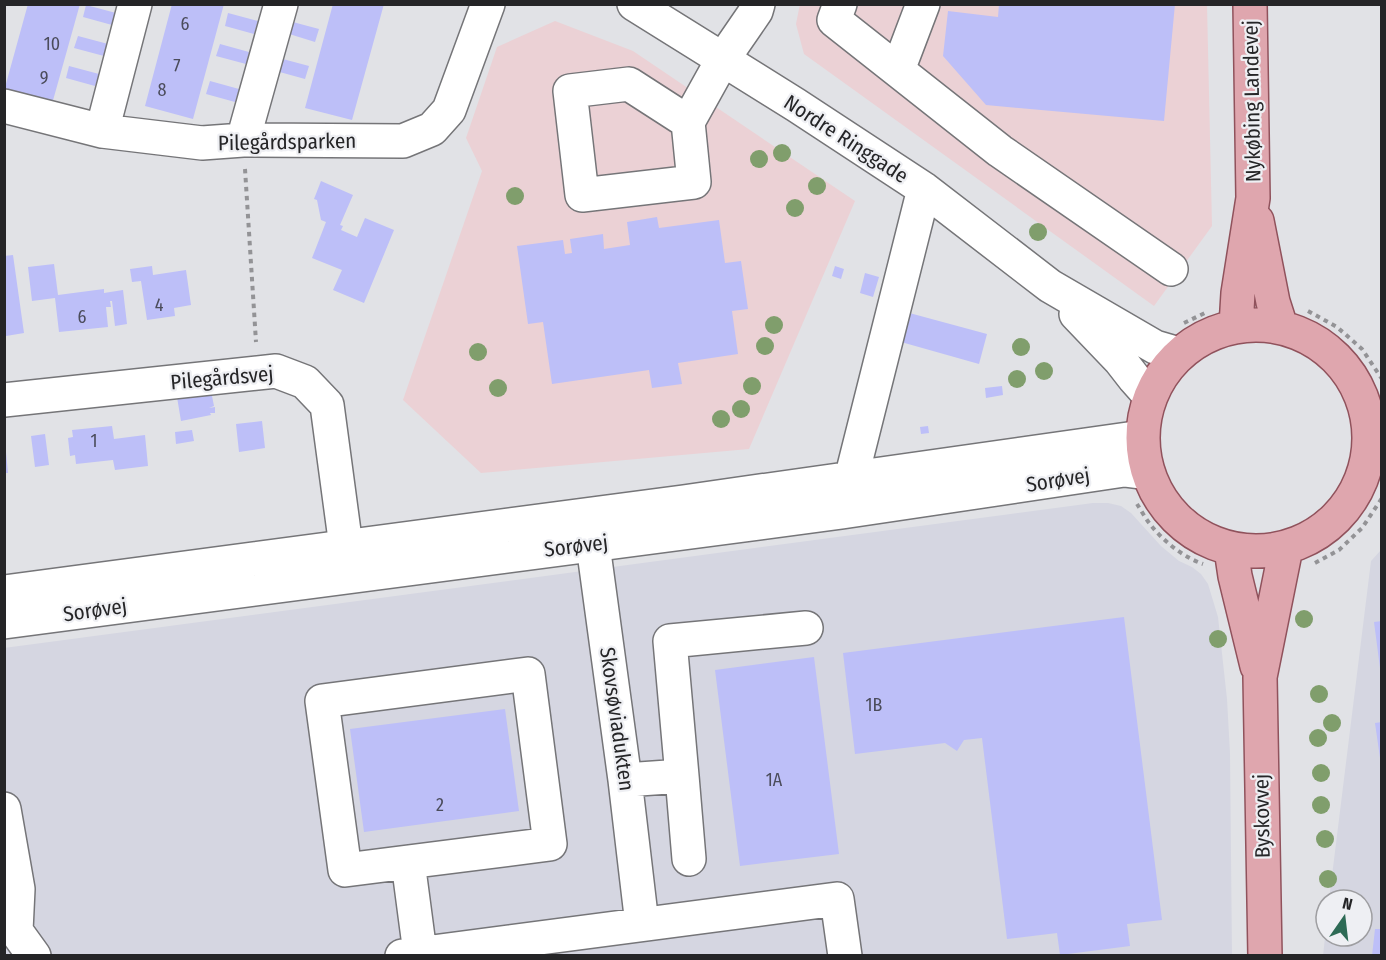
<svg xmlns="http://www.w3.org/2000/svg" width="1386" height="960" font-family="'Fira Sans Condensed',sans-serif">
	<rect width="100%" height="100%" fill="#e1e2e6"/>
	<path fill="#ebd1d5" d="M800,4L1207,5L1212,226L1154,306L804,54L796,24Z
		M555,21L633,51L855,201L749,449L481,473L403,400L482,171L466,138L497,47Z"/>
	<path fill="#d5d6e1" d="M1093,503H1108L1121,506L1131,513L1161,546L1179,561L1192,567L1201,574L1208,584L1218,617L1227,699L1230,753L1232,955H5L4,648Z
		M1381,550V955L1323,956L1326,928V936H1362V900H1329L1371,561Z"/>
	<path fill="#bdbff8" d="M28,4H80L52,104L4,91Z
		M172,4H224L193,119L145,106Z
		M333,4H384L352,120L305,108Z
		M999,4H1175L1164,121L986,105L943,56L948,11L998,17Z
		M86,5L116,13L112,25L83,17Z
		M228,13L258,21L254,34L225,26Z
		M289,21L319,29L315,42L286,33Z
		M78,36L108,44L104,56L74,48Z
		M220,44L249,52L246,64L216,56Z
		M279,58L309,66L305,79L276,71Z
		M69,66L99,74L95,86L66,78Z
		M210,81L239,89L235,102L206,94Z
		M321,181L353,195L340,225L343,226L341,230L357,237L365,218L394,230L364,303L333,290L342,270L312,258L326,222L321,220L317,200L314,199Z
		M657,217L659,228L719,220L725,263L741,261L748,309L732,311L738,354L678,363L682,384L652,388L649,370L552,384L543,322L528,324L517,246L563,240L565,254L572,253L570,239L603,234L604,249L630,245L627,222Z
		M13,255L24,333L6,336L4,327V256Z
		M54,264L58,295L104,289V293L123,290L127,324L115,326L112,301H110L111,307H106L108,327L59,332L55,298L32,301L28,267Z
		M152,266L153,275L186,270L191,305L174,308L175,316L147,320L141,281L132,282L130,269Z
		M835,266L844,269L841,279L832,276Z
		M865,273L879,277L873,297L860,293Z
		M902,311L987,334L979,364L894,340Z
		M1002,386L1003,395L986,398L985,388Z
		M211,391L214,406L209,408L215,407V413H210L211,415L181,421L177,397Z
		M262,421L265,448L239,452L236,424Z
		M112,426L114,439L145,435L148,466L115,470L113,460L76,464L75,455L70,456L68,438L73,437L72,430Z
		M928,426L929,433L921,434L920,427Z
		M192,430L194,441L176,444L175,432Z
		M45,434L49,465L35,467L31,436Z
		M4,452H6L8,473H4Z
		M1124,617L1162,920L1127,924L1130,946L1060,955L1057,933L1007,939L982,738L964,740L957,751L945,743L855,754L843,653Z
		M1382,621V668H1380L1374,622Z
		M814,657L839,854L740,866L715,670Z
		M505,709L519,811L364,832L350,729Z
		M1382,722V758H1380L1375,723Z
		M1375,929H1382V956H1372Z"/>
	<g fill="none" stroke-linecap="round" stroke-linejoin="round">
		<g stroke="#757578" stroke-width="36">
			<path id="minor" d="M634,4L796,105L924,189L1050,286L1155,347L1179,354
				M840,4L834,20L1000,151L1171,269
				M898,70L923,4
				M4,106L102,131L202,143L243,140L403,141L432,129L449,110L488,4
				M688,122L629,84L570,91L582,195L694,182L688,122L723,59L756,11L758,4
				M102,131L135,4
				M243,140L281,4
				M1076,314L1120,360L1134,378L1150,396
				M4,400L276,371L305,382L327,405L349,569
				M846,499L924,189
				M590,523L625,780L642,924
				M4,592L683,502L1142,437
				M4,622L842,512L1124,470L1148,473
				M682,776L689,859
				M625,780L682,776L670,641L806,628
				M4,809L18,889L16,931L34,956
				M408,862L345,870L322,701L528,674L550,844L408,862L420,953
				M402,956L837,899L845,956"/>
		</g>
		<g stroke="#90525c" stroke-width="36">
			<path id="major" d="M1257,221L1273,302L1281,327
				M1143 438a113 113 0 1 1 226 0a113 113 0 1 1-226 0Z
				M1236,326L1238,293L1253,198L1250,4
				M1231,549L1235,576L1257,666
				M1265,956L1260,677L1286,548"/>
		</g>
		<path stroke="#939396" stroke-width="4" stroke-dasharray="4.5 4.5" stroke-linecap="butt" d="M245,169L256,342
			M1308,311L1337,327L1362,349L1382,379
			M1184,323L1207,312
			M1137,504C1141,510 1145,518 1150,524C1163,541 1183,557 1203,564
			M1315,563L1339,550L1362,528L1382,498"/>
		<use href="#minor" stroke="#fff" stroke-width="33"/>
		<use href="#major" stroke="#dfa6ae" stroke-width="33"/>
	</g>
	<g fill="#809e6c">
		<circle cx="782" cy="153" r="9"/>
		<circle cx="759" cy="159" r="9"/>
		<circle cx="817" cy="186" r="9"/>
		<circle cx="515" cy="196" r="9"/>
		<circle cx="795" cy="208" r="9"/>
		<circle cx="1038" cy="232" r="9"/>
		<circle cx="774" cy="325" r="9"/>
		<circle cx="765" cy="346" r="9"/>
		<circle cx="1021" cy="347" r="9"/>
		<circle cx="478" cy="352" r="9"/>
		<circle cx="1044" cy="371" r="9"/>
		<circle cx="1017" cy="379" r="9"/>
		<circle cx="752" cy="386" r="9"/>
		<circle cx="498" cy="388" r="9"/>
		<circle cx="741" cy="409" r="9"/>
		<circle cx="721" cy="419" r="9"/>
		<circle cx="1304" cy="619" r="9"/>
		<circle cx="1218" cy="639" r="9"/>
		<circle cx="1319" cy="694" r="9"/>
		<circle cx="1332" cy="723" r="9"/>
		<circle cx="1318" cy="738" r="9"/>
		<circle cx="1321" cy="773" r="9"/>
		<circle cx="1321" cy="805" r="9"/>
		<circle cx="1325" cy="839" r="9"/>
		<circle cx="1328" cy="879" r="9"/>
	</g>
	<g text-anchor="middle" stroke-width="4.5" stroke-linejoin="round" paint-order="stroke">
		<g font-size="18" fill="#4b4c5b">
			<text x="185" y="30">6</text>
			<text x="52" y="50">10</text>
			<text x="177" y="72">7</text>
			<text x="44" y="84">9</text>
			<text x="162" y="96">8</text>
			<text x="159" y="311">4</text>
			<text x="82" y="323">6</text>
			<text x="94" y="447">1</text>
			<text x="874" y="711">1B</text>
			<text x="774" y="786">1A</text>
			<text x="440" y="811">2</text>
		</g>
		<g font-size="21" fill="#252527" stroke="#eeeff3">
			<text transform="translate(1252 101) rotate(-91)" y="7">Nykøbing Landevej</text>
			<text transform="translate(846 139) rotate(33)" y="7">Nordre Ringgade</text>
			<text transform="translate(287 142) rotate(-1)" y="7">Pilegårdsparken</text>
			<text transform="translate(222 378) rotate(-5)" y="7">Pilegårdsvej</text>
			<text transform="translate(1058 480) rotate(-9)" y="7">Sorøvej</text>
			<text transform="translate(576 546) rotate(-7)" y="7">Sorøvej</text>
			<text transform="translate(95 610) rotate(-8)" y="7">Sorøvej</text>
			<text transform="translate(617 719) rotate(82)" y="7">Skovsøviadukten</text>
			<text transform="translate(1262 816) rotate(-91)" y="7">Byskovvej</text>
		</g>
	</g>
	<rect width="1386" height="960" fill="none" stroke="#252527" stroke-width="12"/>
	<g transform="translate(1344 918) rotate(14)"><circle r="28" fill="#eeeff3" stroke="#9e9ea1" stroke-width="1.5"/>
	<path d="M0-4.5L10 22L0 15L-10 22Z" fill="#2d6a55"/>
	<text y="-9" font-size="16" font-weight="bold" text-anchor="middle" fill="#252527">N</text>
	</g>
</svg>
